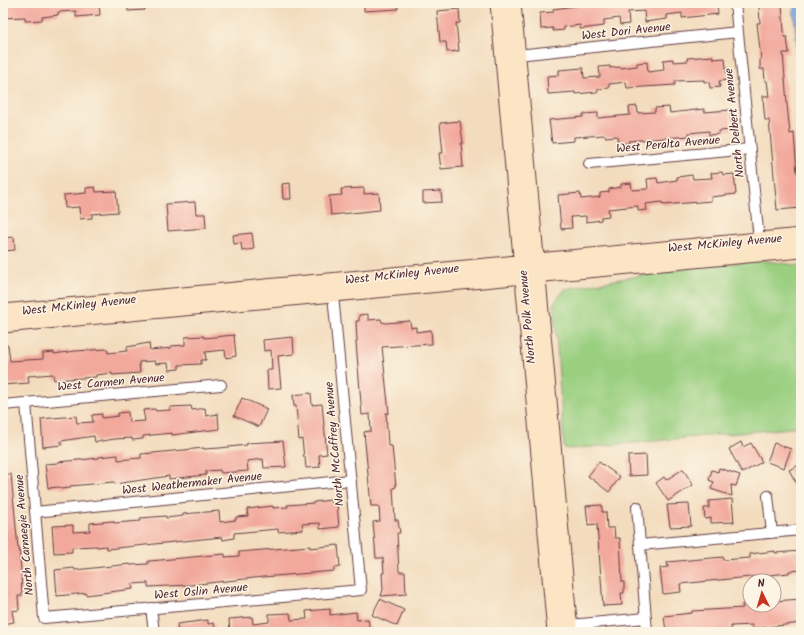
<svg xmlns="http://www.w3.org/2000/svg" width="804" height="635" font-family="Kalam,sans-serif">
	<rect width="100%" height="100%" fill="#fcf5e5"/>
	<filter id="ink" filterUnits="userSpaceOnUse"><feTurbulence type="fractalNoise" baseFrequency=".025" numOctaves="2"/><feDisplacementMap in="SourceGraphic" scale="8" xChannelSelector="R" yChannelSelector="G"/><feConvolveMatrix kernelMatrix="1 2 1 2 8 2 1 2 1" color-interpolation-filters="sRGB"/></filter>
	<filter id="wash" filterUnits="userSpaceOnUse"><feTurbulence type="fractalNoise" baseFrequency=".012" numOctaves="4" result="noise"/><feDisplacementMap in="SourceGraphic" scale="16" xChannelSelector="R" yChannelSelector="G"/><feGaussianBlur stdDeviation="0.9" result="paint"/><feColorMatrix in="noise" values="0 0 0 0 0 0 0 0 0 0 0 0 0 0 0 0 0 1.4 0 .05"/><feComposite in="paint" operator="in"/></filter>
	<g filter="url(#wash)">
		<rect width="100%" height="100%" fill="#f3dcbd"/>
		<path fill="#9acf80" stroke="#727756" d="M761,260L801,266V427L570,449L564,448L554,303L565,289L660,272Z"/>
		<path fill="#75aae3" stroke="#606487" d="M793,3H801V89Z"/>
		<g id="blocks">
			<path fill="#f2a99c" d="M3,3H99L100,15L76,17V11L58,12V15L42,17V20L25,21V17L3,18Z
				M127,3H144L145,10L128,11Z
				M364,3H398V9L364,11Z
				M591,3H717L718,14L682,18V13L667,15V19L645,22L644,11L628,12L629,24L620,25L619,18L604,20V26L580,29V25L564,27V30L553,31V28L541,29L540,13L554,12L553,9L591,4Z
				M782,5L784,31L785,37H787L789,53H783L787,104L790,134L794,133L797,173H800V182H799L801,208L777,210L769,120H765L764,111L763,96H769L767,81H765L764,69H760V59H761L757,23H760L759,6Z
				M459,9L460,23H456L459,51L447,52L446,42H440L437,11Z
				M713,56V59L725,58L727,80L719,81L720,87L710,88L709,82H704V80L675,81V85L627,88L626,82L609,84V88L598,89V92L575,94V92L548,94L547,76L559,75V70L583,68L584,78L600,77L599,67L610,66V68L621,67V68L637,66V63L647,62L648,72L664,70L663,60L673,59V62L688,61L687,58Z
				M637,106L638,113L655,112V108L669,107L670,113L704,109V112L730,110L732,130L719,131V134L709,135V131L689,133V136L628,141L629,143L618,144L617,136L605,137V135L574,137V141L552,143L549,120L583,117V114L598,113V118L630,115L629,107Z
				M460,121L463,143H461L463,167L441,169L439,153H443L440,123Z
				M722,172L723,175L734,174L736,194L711,197V201L663,205L662,202L646,204L647,210L638,211V206L608,209L609,216L601,217V220L586,222V216L571,217L572,228L561,229L558,195L580,193L581,199L600,197V193L609,192V189L621,187V184L631,183L632,190L648,189L647,179L657,178L658,183L677,180V177L692,175L693,179L712,178L711,173Z
				M290,183L291,199H283L282,184Z
				M95,187L96,192L116,191L118,212L92,214V218L80,219L79,207L65,208L64,195L86,193V188Z
				M364,188V194L379,193L380,210L331,215L329,196L342,195L341,189Z
				M441,191L442,202L423,203V192Z
				M195,202L196,214H205L206,228L168,231L166,204Z
				M252,233L254,249L242,251L241,243L234,244L233,235Z
				M14,237L15,250L3,251V238Z
				M368,314V320L381,319L382,322L386,323L410,321L411,328L416,327V332L431,330L432,344L382,347L389,413H386L388,446H392L396,487L393,488L395,520H398L400,533H397L399,572H405L406,594L381,596L383,590L382,573H384L383,558H376L373,522L380,521L379,506H371L364,432L371,431L370,414L362,415L356,342L357,341L356,321H359V315Z
				M234,335L236,356L226,358L225,350L205,352L206,360H201V364L179,365V369L169,370L168,363L156,364L155,361L139,362L140,373L112,375V373L96,375V377L54,380L53,374L28,376L29,383L3,385V346L8,345L10,361L43,359V353L54,352V354L75,351L107,349L108,353L127,351V347L149,343L150,350L171,348V346L185,345V337L204,336V338Z
				M293,337L294,354L278,356L281,388L268,389L267,370H272L271,350L264,351L263,340Z
				M311,393L312,405L322,404L327,454L319,455L320,467L306,468L305,457L304,458L302,439L299,440L296,406H294L293,395Z
				M242,398L267,409L259,427L234,416Z
				M191,406L192,410L205,408L206,416L218,414L219,429L172,435V433L143,436V439L132,440V438L115,439L95,442L94,436L61,441L62,445L43,447L41,419L76,416L77,423L93,422L92,415L102,414V418L118,416V413L128,412L129,422L145,421L143,410L155,409L156,411L170,410V407Z
				M283,441L286,467L264,468L263,459L247,461L248,471L221,473L220,470L206,471V475L169,479V476L115,484L114,482L70,486V488L61,489L60,487L48,488L45,464L58,463V462L99,458V457L118,455V460L129,459L141,458V454L153,453L204,448V449L220,448L247,445V443Z
				M741,442L743,447L751,443L762,462L742,473L729,449Z
				M774,443L791,449L784,468L767,462Z
				M646,455L647,475L629,476L628,456Z
				M599,462L620,477L609,492L588,476Z
				M801,464V491L789,470Z
				M719,468L740,475L736,486L731,485L732,496L711,489L714,482L709,480L712,470L718,472Z
				M683,469L693,485L668,501L656,483L664,477L666,480Z
				M11,474L18,548L19,547L21,569L22,596H18L19,610L12,611L14,622L3,624V475Z
				M732,499L734,522L711,523V518L705,519L704,508H709V501Z
				M331,500L332,504L337,503L339,527L320,529V523L302,524L303,530L278,532V529L234,533V538L223,540L222,537L107,549L106,546L97,547V546L72,547V552L54,553L52,526L73,525V532L90,531V523L113,521L114,523L141,521L140,518L166,516V518L183,516V514L219,511L220,522L236,520V517L248,516L247,509L273,506V508L288,507L287,505L314,503V502Z
				M689,504L691,526L670,527L667,505Z
				M602,505V512H606L607,528H614L615,538H620L622,582H624V593H621L622,605L603,606L597,524L588,525L586,506Z
				M338,545L340,567L334,568V571L263,577L190,585L148,587V583L132,584L133,589L86,595V593L57,596L55,570L74,568L75,570L130,564V565L148,564V561H150L203,556L225,554V557L239,556V552L310,546V548Z
				M775,551V553L801,551V570L789,571V573L680,584L681,592L663,594L660,568L668,567L667,562L723,557V560L750,558V554Z
				M380,599L404,610L397,626L372,615Z
				M801,599V623L752,629V625L731,626V630L721,632H666L664,616L692,613V611L743,608L742,604H750V605H774V601Z
				M330,609V615L356,612L357,620L368,619L370,632H230L229,619L252,617L253,624L269,622V614L290,613L291,620L307,619L306,611Z
				M208,620V624L214,623L215,632H178L177,624Z"/>
		</g>
	</g>
	<g filter="url(#ink)">
		<use href="#blocks" fill-opacity="0" stroke="#633b41" stroke-width="1"/>
		<g fill="none" stroke-linecap="round" stroke-linejoin="round">
			<g stroke="#633b41" stroke-width="12">
				<path id="street" d="M735,3L759,240
					M517,55L738,32
					M589,164L750,149
					M26,403L44,618L361,590L333,295
					M3,405L221,385
					M768,496L772,533
					M637,507L647,632
					M35,512L351,480
					M640,545L801,530
					M151,608L154,632
					M570,625L646,618"/>
			</g>
			<g stroke="#633b41" stroke-width="17">
				<path id="secondary" d="M498,3L555,632
					M513,3L570,632
					M3,312L801,236
					M3,325L801,250"/>
			</g>
			<use href="#street" stroke="#fff" stroke-width="10"/>
			<use href="#secondary" stroke="#fce5c4" stroke-width="15"/>
		</g>
	</g>
	<g text-anchor="middle" stroke-width="3" stroke-linejoin="round" paint-order="stroke">
		<g font-size="12" fill="#4a1f2b" stroke="#fcf5e5">
			<text transform="translate(626 31) rotate(-6)" y="4">West Dori Avenue</text>
			<text transform="translate(734 123) rotate(-96)" y="4">North Delbert Avenue</text>
			<text transform="translate(668 144) rotate(-5)" y="4">West Peralta Avenue</text>
			<text transform="translate(725 243) rotate(-5)" y="4">West McKinley Avenue</text>
			<text transform="translate(402 274) rotate(-6)" y="4">West McKinley Avenue</text>
			<text transform="translate(79 305) rotate(-6)" y="4">West McKinley Avenue</text>
			<text transform="translate(527 317) rotate(-95)" y="4">North Polk Avenue</text>
			<text transform="translate(111 382) rotate(-5)" y="4">West Carmen Avenue</text>
			<text transform="translate(334 444) rotate(-95)" y="4">North McCaffrey Avenue</text>
			<text transform="translate(192 483) rotate(-6)" y="4">West Weathermaker Avenue</text>
			<text transform="translate(24 535) rotate(-95)" y="4">North Carnaegie Avenue</text>
			<text transform="translate(201 591) rotate(-5)" y="4">West Oslin Avenue</text>
		</g>
	</g>
	<rect width="804" height="635" fill="none" stroke="#fcf5e5" stroke-width="16"/>
	<g transform="translate(762 593) rotate(355)"><circle r="19" fill="#fcf5e5" stroke="#b59f9b"/>
	<path d="M0-3L7 15L0 10L-7 15Z" fill="#c8321e"/>
	<text y="-6" font-size="11" font-weight="bold" text-anchor="middle" fill="#4a1f2b">N</text>
	</g>
</svg>
